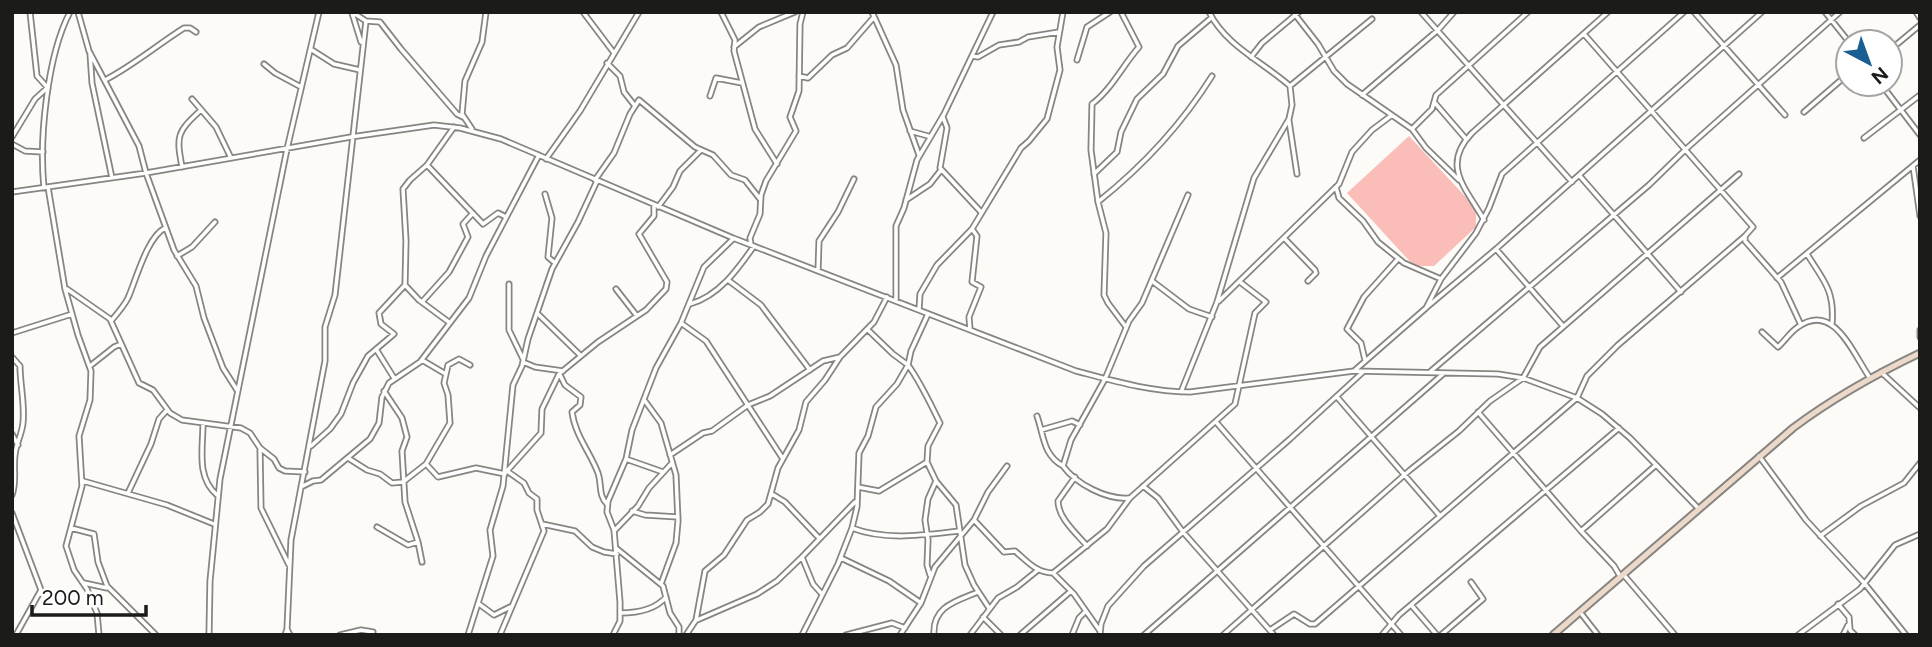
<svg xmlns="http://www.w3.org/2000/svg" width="1932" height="647" font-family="Figtree,sans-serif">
	<rect width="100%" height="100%" fill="#fcfbf7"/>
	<path fill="#fbbdb7" d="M1409,136L1476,208V227L1434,266H1414L1347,193Z"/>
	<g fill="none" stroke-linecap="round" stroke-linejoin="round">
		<g stroke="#868581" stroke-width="7">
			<path id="street" d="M30,12L37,76L48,88
				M78,12L89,51L139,146L146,173L174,250L196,286L204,318L223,368L237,390
				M352,12L366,21L380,22L401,49L457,114L463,117
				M583,12L614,53
				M721,12L735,40L734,51L755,129L777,164
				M872,12L896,65L903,110L919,155
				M1121,12L1139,47C1123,65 1111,90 1092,104L1091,150L1098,202L1106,233L1104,295L1108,303L1126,327
				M1293,12L1318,44L1334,71L1347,84L1412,129L1426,148L1459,180
				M1421,12L1572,182
				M1694,12L1785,115
				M1825,12L1849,42
				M1916,12L1920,18
				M352,13L361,42
				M1584,34L1753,227L1745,236V241L1781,282L1801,325
				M734,47L759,27L795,12
				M312,50L334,64L360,70
				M1890,50L1920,25
				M90,53L92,83L112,178
				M972,56L978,57L999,45L1019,42L1028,37L1059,32
				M1251,57L1262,43L1299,12
				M1077,60L1087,27L1110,12
				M607,63L620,76L624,92L635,106
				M264,64L275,73L301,87
				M799,76L808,78L832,55L847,48L874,17
				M105,80C134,65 157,45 184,28H190L196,32
				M1881,84L1920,135
				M1290,86L1372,19
				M1362,95L1438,30L1454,12
				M710,96L716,78L742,83
				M192,99L216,127L231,158
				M1435,103L1466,139
				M1804,112L1848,74
				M943,117L947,128L940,168L981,212
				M1289,121L1297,174
				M1413,128L1432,109L1436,95L1528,12
				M472,129L462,114L465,81L482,42L486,12
				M910,131L928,136
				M12,137L35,99L47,88
				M1864,138L1920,95
				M12,144L25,151L43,152
				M546,159L580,111L639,12
				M427,165L483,224L498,213L506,217
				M1913,166L1920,216
				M182,167C176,135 177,132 201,110
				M1094,174L1117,152L1121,132L1137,99L1163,74L1178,46L1211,18
				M1579,175L1681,292
				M595,180L614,153L630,114L639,100L695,147L713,155L731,175L745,180L760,199
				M48,187L65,289L78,335L91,371L90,400L79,436L82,486L66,546L74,570L87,589L97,613L99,635
				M1336,187L1339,198L1363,221L1378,242L1404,263L1441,279
				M44,188C39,139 47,56 70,12
				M12,192L146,173L351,137L434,125L460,128L501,139L733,238L1076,371C1114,381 1151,392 1190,392L1354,371L1498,374L1523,378L1577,398L1602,414L1630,438L1698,508
				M545,194L552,218L548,257L555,263
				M906,200L930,184L941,170
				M1098,202C1143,166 1182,124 1212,76
				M658,207L673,187L680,171L701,150
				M1484,220C1467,189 1440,166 1472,133L1608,12
				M1284,238L1315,270L1316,273L1308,281
				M751,245L750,238L760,214L761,195L766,181L796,131L790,117L799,91L800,24L803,12
				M1496,249L1563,326
				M1807,254C1823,280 1835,290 1832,324
				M177,256L192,247L215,222
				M818,271L819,241L838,212L854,179
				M1777,278L1920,160
				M728,280L761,305L810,370
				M1152,281L1189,309L1212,317
				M509,284V330L523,359
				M405,285L419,300L450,323
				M67,289L110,319L139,383L153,390L170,413L182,420L241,428L250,433L260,448L274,459L279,468L285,471L305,472
				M616,289L637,316
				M896,301V226L904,208L917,160L944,114L993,12
				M1219,301L1339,184L1352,152L1372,130L1392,115
				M422,302L449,272L468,237L463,224L473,213
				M690,304C719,296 738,269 754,246
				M1427,307L1496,249L1762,12
				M919,310L920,294L937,265L972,229L1021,148L1029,141L1047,119L1060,70L1057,47L1063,12
				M538,314L580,355
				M928,314L911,351L908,365C921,383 930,403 940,423L928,446L927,462L936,481L956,505L965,565L974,585L989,608
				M111,321C117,314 124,306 128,298C136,280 147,237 165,228
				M681,323L706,341L783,459
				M970,329L969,317L981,287L972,282L977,236L972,229
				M1920,330V337
				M1762,332L1778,347C1785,341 1790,332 1798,327C1834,301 1853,354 1870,378
				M12,333L72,314
				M376,349L394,378
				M12,357L20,366C20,385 25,403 23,423C22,434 16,444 15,455C13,469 17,482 12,495
				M422,360L444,373
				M1365,360L1361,343L1347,329L1364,297L1398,259
				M523,362L535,367L563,371
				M90,366L114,347L121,344
				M1354,371L1426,308L1441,279L1476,233L1489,208L1502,174L1684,12
				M1431,371L1649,185L1686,149L1840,12
				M1881,372L1920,408
				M560,375L565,385L581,397L580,405L572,412C575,435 590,452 598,473C602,485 598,495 607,504
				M384,391L402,418L407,437L402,451L405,502L418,542L422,562
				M1181,392L1217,302L1254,178L1289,119L1292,105L1290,86C1263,62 1226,46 1209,12
				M1337,397L1440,516
				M645,401L661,423L676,475L678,521L676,543L661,584
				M1478,412L1581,531L1656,465
				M1037,416C1044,436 1043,455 1063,466
				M1216,422L1401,635
				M203,423C203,449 196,477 217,495
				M1041,430L1072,421L1080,425
				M12,434L18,445
				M311,446L330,429L341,414L353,383L368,356L394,334L381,324L379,313L405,285L406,241L403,189L410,180L427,165L454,127
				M260,450L261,508L289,565
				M670,455L703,433L712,431L748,405L770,396L823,361L840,357
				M1759,456L1806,520L1865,584L1906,635
				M348,458L367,470L380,474L392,483L403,482L426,464L450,423L448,395L444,383L448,365L459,359L470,365
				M626,459L663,472
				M426,464L438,477L476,468L505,474
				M507,471L541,433L542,409L559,374L598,342L646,310L666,289L667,282L639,234L654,216V206
				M1075,477L1058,501C1058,518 1076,533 1087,546
				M83,481L167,505L214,524
				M1143,486L1158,498L1183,532L1274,635
				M301,487L313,481L321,480L370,439L379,423L382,397L389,383L420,362L469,298L486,256L539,155
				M858,487L879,491L927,462
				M128,493L151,444L159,419L167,410
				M772,494L785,502L819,538
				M1129,498C1107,500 1076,484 1063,466L1071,440L1105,379L1129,321L1142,303L1188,195
				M632,511L645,515L678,517
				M12,513L41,590L17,633
				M974,520L1004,552L1015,551C1027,561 1036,573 1053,573L1074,594L1100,631
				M542,524L575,531L592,547L604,552L617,554
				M377,527L408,545L418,542
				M71,528L94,534L98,562L107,586L156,635
				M852,528C886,541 923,535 959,531
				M615,530L638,506L649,488L672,463
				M1581,531L1614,566L1620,576
				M1820,536L1861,506L1904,483L1920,463
				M616,548L663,586L670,613L679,627V635
				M841,558L889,581L921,603
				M1053,573L1107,529L1130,498L1235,404L1255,313L1266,302L1240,282
				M1623,574L1675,635
				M930,575L927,565L928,540L925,520L928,499L936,481
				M84,583L107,588
				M821,593L813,584L802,557L855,502
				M479,604L494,615L510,607
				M1838,604L1849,617L1850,630L1855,635
				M1412,606L1437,635
				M1580,612L1598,635
				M620,613C637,613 655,610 666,597
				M983,617L1001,635
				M697,620L757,594L777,581L802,557
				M287,629L291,540L325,361V327L335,295L366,21
				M1270,630L1294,614L1310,624H1315L1577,398L1587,376L1618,345L1745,236
				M209,635L210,581L220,479L287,149L319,12
				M285,635L287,629L290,635
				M340,635L361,630L373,632
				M468,635L493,556L490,530L503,486L513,385L522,366L528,339L552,269L578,222L597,181
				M500,635L544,531L537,510V499L529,493L524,483L507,471
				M613,635L620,621V602L614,530L607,512L608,501L626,459L632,430L656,368L681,323L704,267L733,239
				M686,635L696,620L705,571L724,555L747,520L760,512L768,504L778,468L799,430L806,402L825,380L840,357L874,322L887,297
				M802,635L838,564L852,528L857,507L859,453L868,436L876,407L897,384L908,365L893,354L867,329
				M846,635L892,623L905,628
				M900,635L921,603L935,567L974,520L988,492L1007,466
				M934,635C932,606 957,601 978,592
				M970,635L998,598L1017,587L1038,570
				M1020,635L1071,591
				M1072,635L1079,618L1086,611
				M1100,635L1101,624L1108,606L1144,566L1290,439L1363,372
				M1144,635L1443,374
				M1223,635L1410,470L1459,431L1490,401L1523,378L1540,347L1739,174
				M1382,635L1399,615L1619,428
				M1441,635L1483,599L1471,582
				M1798,635L1860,589L1895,545L1920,534
				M1843,635L1848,625"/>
		</g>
		<g stroke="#868581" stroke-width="9">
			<path id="secondary" d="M1553,635L1793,428C1833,398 1874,375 1920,353"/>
		</g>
		<use href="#street" stroke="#fff" stroke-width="3.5"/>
		<use href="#secondary" stroke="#ecd9ca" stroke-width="5"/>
	</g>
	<rect width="1932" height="647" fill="none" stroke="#1b1b1a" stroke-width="28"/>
	<g transform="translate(1869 63) rotate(139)"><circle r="33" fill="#ffffff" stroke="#a4a4a3" stroke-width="2"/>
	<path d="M0-5L12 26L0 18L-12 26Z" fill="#195e93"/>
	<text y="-10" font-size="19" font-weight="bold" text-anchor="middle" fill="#1b1b1a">N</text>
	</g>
	<path d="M32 605v10h114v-10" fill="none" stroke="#1b1b1a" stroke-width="3.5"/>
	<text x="42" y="605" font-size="21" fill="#1b1b1a" stroke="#ffffff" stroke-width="5" paint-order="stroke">200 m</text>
</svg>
